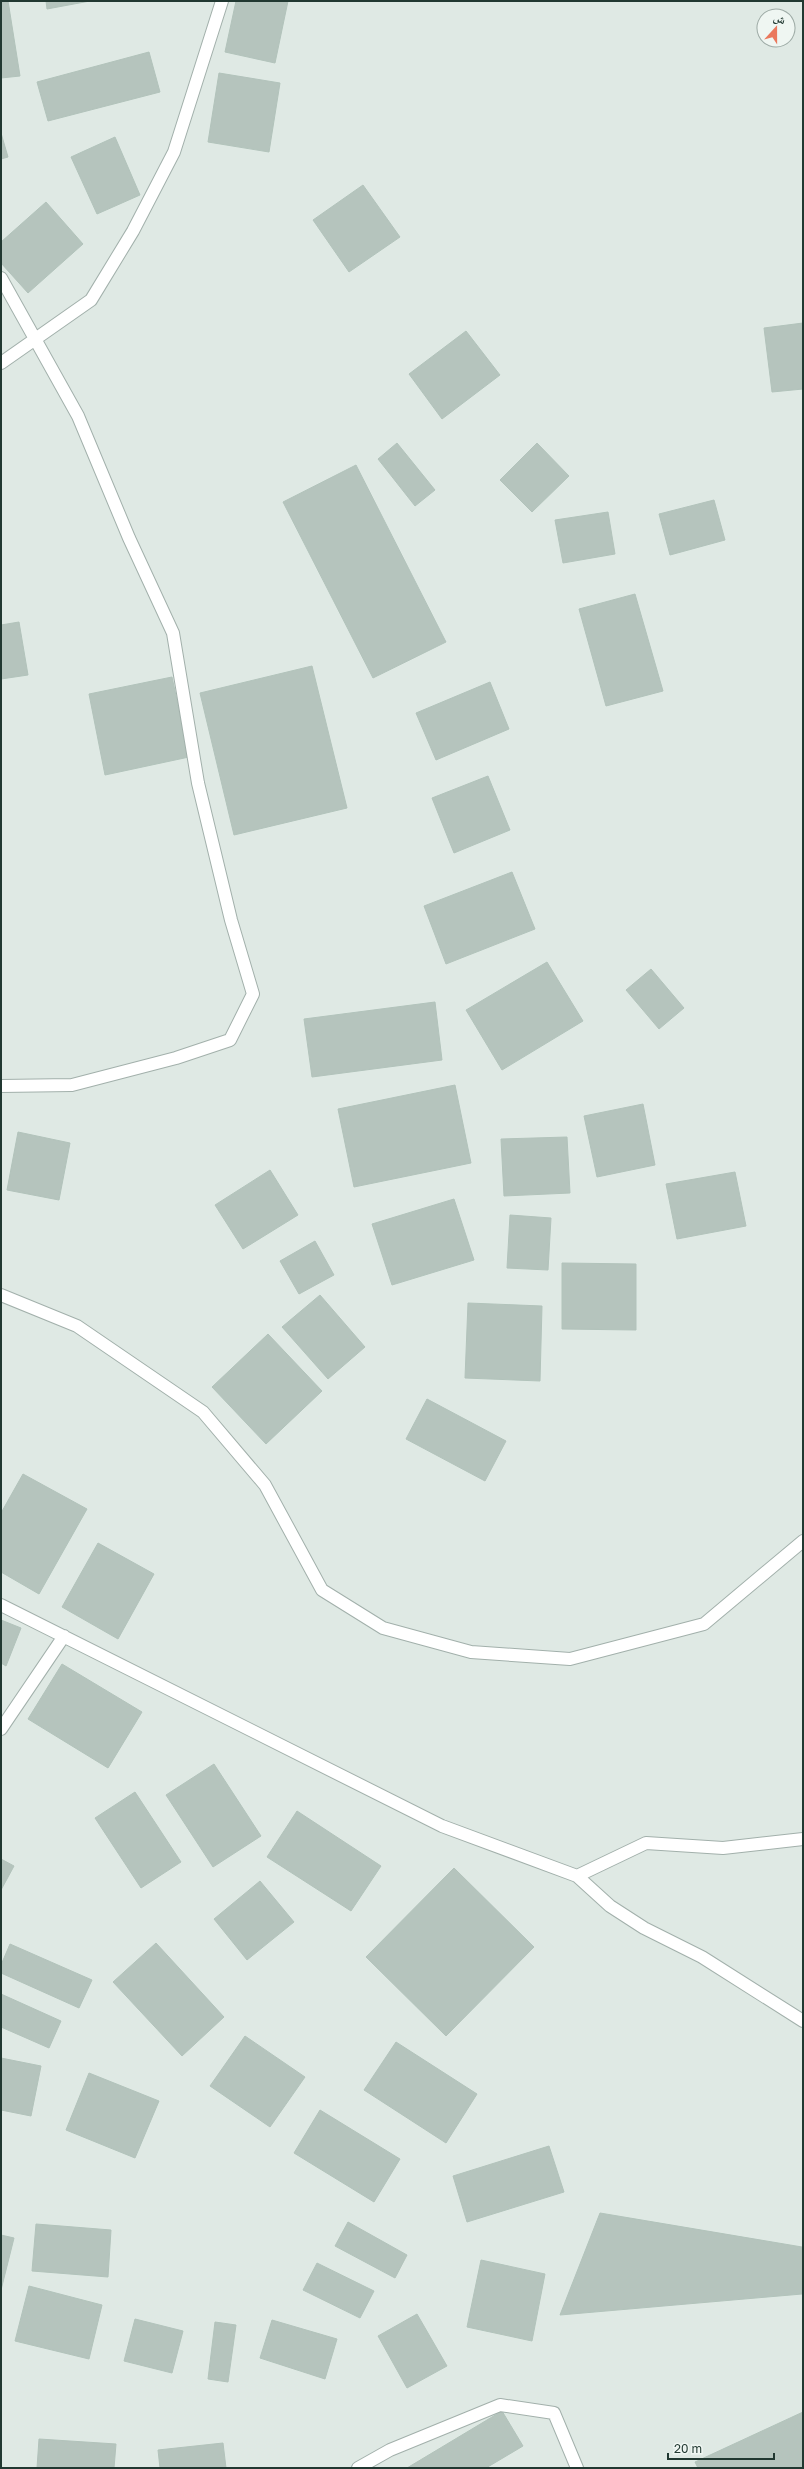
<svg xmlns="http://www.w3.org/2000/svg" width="804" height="2469" font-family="'Golos Text','Noto Naskh Arabic',sans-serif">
	<rect width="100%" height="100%" fill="#dfe9e4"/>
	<path fill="#b5c4bd" stroke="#b2c3bb" d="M1,1H8L20,76L1,78Z
		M46,1H90L47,9Z
		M236,1H288L275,63L225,52Z
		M149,52L160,92L48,121L37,82Z
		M219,73L280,83L269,152L208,142Z
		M1,133L8,157L1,159Z
		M115,137L140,195L97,214L71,157Z
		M363,185L400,237L349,272L313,220Z
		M46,202L83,244L28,293L1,263V242Z
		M803,323V389L772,392L764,328Z
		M466,331L500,375L442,419L409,374Z
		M397,443L435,490L415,506L378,459Z
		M537,443L569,476L532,512L500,480Z
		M356,465L446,642L373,678L283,502Z
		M714,500L725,540L670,555L659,514Z
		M608,512L615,554L563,563L555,520Z
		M635,594L663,691L606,706L579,609Z
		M19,622L28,675L1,679V625Z
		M312,666L347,808L234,835L200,693Z
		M172,677L189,757L105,775L89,694Z
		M490,682L509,729L436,760L416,713Z
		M488,776L510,830L454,853L432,798Z
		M512,872L535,929L446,964L424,906Z
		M547,962L583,1021L502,1070L466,1010Z
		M651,969L684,1008L659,1029L626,990Z
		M435,1002L442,1060L312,1077L304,1019Z
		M455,1085L471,1163L354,1187L338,1109Z
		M643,1104L655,1165L597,1177L584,1116Z
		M18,1132L70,1143L59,1200L7,1190Z
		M567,1137L570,1193L504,1196L501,1139Z
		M270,1170L298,1215L243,1249L215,1205Z
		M735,1172L746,1226L677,1239L666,1184Z
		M454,1199L474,1260L392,1285L372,1224Z
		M510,1215L551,1218L548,1270L507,1268Z
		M315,1241L334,1275L299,1294L280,1261Z
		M562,1263L636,1264V1330L562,1329Z
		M320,1295L365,1347L328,1379L282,1327Z
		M468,1303L542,1306L540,1381L465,1378Z
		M268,1334L322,1391L266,1444L212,1387Z
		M427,1399L506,1441L485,1481L406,1439Z
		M23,1474L87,1509L39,1594L1,1572V1513Z
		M98,1543L154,1574L118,1639L62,1607Z
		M1,1620L21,1628L6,1666L1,1663Z
		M62,1664L142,1712L108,1768L28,1719Z
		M214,1764L261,1836L213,1867L166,1795Z
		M135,1792L181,1862L141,1888L95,1818Z
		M297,1811L381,1866L351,1911L267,1857Z
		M1,1859L14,1866L1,1890Z
		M454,1868L534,1947L446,2036L366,1957Z
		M260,1881L294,1922L247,1960L214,1919Z
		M156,1943L224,2017L182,2056L113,1982Z
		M10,1944L92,1980L79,2008L1,1973V1965Z
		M1,1994L61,2021L49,2048L1,2027Z
		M245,2036L305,2077L270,2127L210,2086Z
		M396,2042L477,2094L446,2143L364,2090Z
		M1,2058L41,2066L31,2116L1,2110Z
		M89,2073L159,2101L135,2158L66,2130Z
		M320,2110L400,2159L374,2202L294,2153Z
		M549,2146L564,2192L467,2222L453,2176Z
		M600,2213L802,2247V2294L560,2315Z
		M348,2222L407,2255L395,2278L335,2246Z
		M36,2224L111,2230L108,2277L32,2271Z
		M1,2235L14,2238L1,2290Z
		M481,2260L545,2274L532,2341L467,2327Z
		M317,2263L374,2291L360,2318L303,2290Z
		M29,2286L102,2305L89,2359L15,2341Z
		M417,2314L447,2366L407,2388L378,2336Z
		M135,2319L183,2331L172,2373L124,2361Z
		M272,2320L337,2339L325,2379L260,2358Z
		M215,2322L236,2325L228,2382L208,2379Z
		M502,2411L523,2446L486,2468H407Z
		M803,2412V2468H698L695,2462Z
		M39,2439L116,2444L114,2468H37Z
		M223,2443L226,2468H160L158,2450Z"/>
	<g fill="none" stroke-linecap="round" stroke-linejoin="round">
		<g stroke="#a2b0ab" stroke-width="14">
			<path id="minor" d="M1,278L78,416L129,538L173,633L198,783L231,920L253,994L230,1040L176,1058L72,1085L1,1086
				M1,363L91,300L133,231L174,152L222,1
				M1,1295L77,1326L203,1412L265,1485L322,1590L383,1628L471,1652L570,1659L704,1624L803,1541
				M1,1605L442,1826L577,1876L610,1906L644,1928L702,1957L803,2021
				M1,1729L64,1636
				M577,1876L646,1843L723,1848L803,1839
				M358,2468L390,2450L500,2405L554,2413L577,2468"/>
		</g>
		<use href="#minor" stroke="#fff" stroke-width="12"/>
	</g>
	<rect width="804" height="2469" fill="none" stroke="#213831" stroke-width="4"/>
	<g transform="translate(776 28) rotate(21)"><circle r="19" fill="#eff6f2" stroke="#9daaa5"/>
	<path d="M0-3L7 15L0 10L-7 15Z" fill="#ea785d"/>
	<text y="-6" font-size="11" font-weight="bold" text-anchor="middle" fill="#213831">ش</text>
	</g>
	<path d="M668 2453v6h106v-6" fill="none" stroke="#213831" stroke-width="2"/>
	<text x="674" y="2453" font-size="12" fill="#213831" stroke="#eff6f2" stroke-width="3" paint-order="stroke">20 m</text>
</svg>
